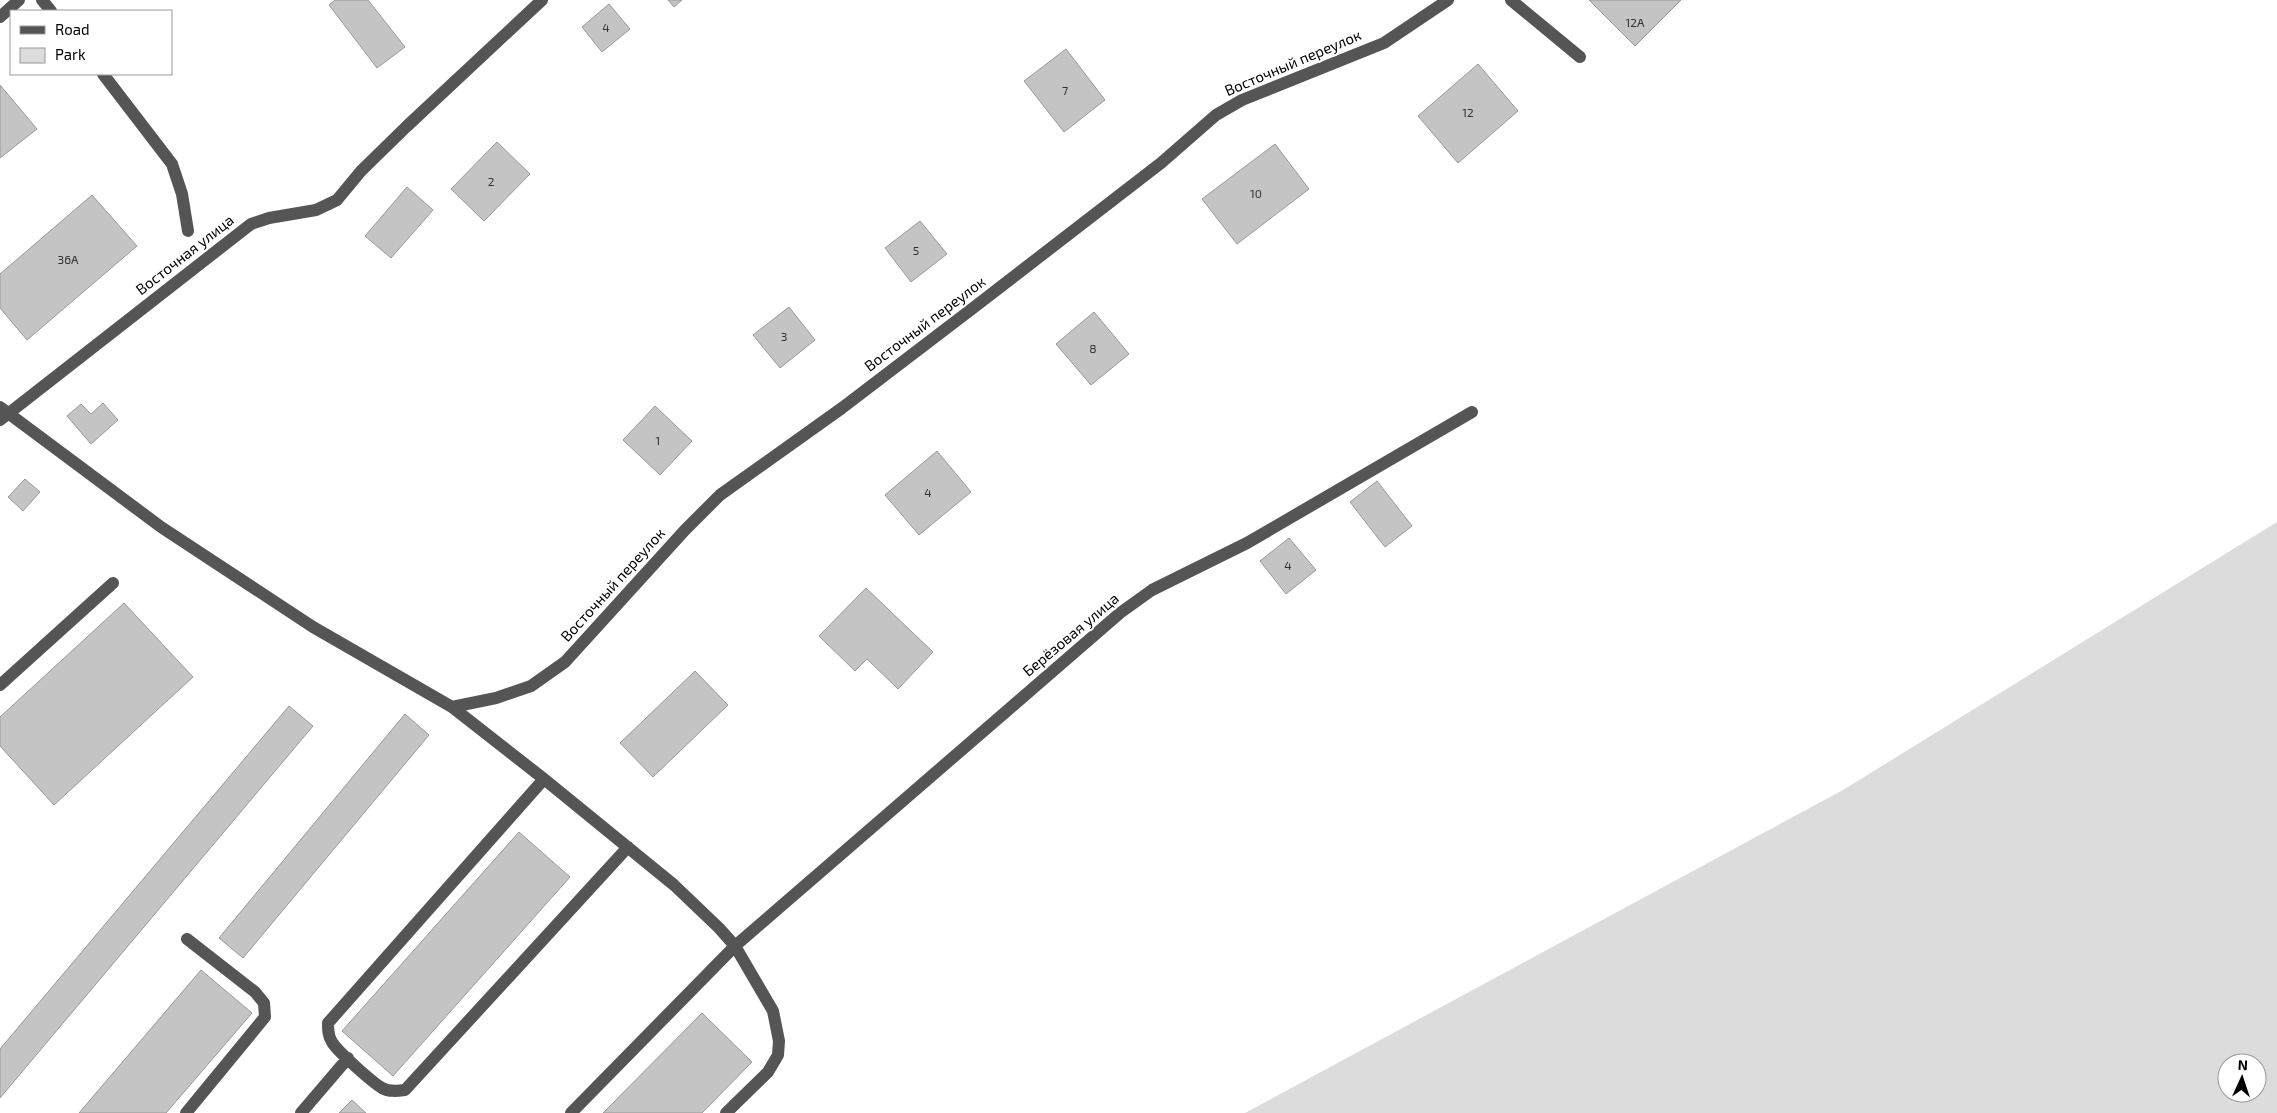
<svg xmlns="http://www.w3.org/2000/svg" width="2277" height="1113" font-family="'Exo 2',sans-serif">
	<rect width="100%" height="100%" fill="#fff"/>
	<path fill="#dcdcdc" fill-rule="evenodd" d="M2277,522V1113H1245L1843,790ZM2227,1063H2257V1093H2227Z"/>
	<path fill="#c4c4c4" stroke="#999" d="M335,0H368L405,47L377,68L329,5Z
		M668,0H682L674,7Z
		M1589,0H1681L1635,46Z
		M609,4L630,29L602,52L582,27Z
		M1066,49L1105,100L1064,132L1024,81Z
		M1478,64L1518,111L1458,163L1418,116Z
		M0,85L37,129L0,158Z
		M497,142L530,174L484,221L451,189Z
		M1275,144L1309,189L1237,244L1202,199Z
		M407,187L433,210L391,258L365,236Z
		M92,195L137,246L27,340L0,308V274Z
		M920,221L947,254L911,282L885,248Z
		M789,307L815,340L780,368L753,335Z
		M1094,312L1129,354L1091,385L1056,344Z
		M103,403L118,420L91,444L67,416L81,404L91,414Z
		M655,406L692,441L660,475L623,440Z
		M937,451L971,492L919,535L885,495Z
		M25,479L40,492L23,511L8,497Z
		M1377,481L1412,526L1385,547L1350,502Z
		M1289,538L1316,570L1286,594L1260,561Z
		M866,588L933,652L898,689L867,659L855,671L819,636Z
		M124,603L193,677L54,805L0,746V717Z
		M695,671L728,705L653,777L620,743Z
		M289,706L313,726L0,1098V1049Z
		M405,714L429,735L243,958L219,938Z
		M519,832L570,877L393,1076L342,1031Z
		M201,970L252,1013L166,1113H79Z
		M702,1013L752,1062L702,1113H603Z
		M352,1100L366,1113H339Z"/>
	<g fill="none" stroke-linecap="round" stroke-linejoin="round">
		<path stroke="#555" stroke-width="12" d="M42,0L51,11
			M1511,0L1580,57
			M0,17L19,0
			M103,74L172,164L182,194L188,231
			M0,407L161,527L313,627L452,707L544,779L674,885L719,928L735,946L773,1011L779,1041L778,1055L768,1072L726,1113
			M0,420L251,224L269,218L316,210L337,200L361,171L406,127L542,0
			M0,685L113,583
			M452,707L496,698L531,686L565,662L685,530L720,495L842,408L977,305L1161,163L1216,115L1242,100L1384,43L1448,0
			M544,779L328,1023C328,1030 328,1036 332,1042C337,1051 372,1082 382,1088C389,1092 397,1091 405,1090L628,847
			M186,1113L265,1017L264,1003L255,992L187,939
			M301,1113L348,1058
			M571,1113L735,946L1120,613L1152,590L1247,543L1472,412"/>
	</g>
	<g text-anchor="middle" stroke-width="4" stroke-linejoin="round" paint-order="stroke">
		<g font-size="12" fill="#313131">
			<text x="1635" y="27">12А</text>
			<text x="606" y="32">4</text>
			<text x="1065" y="95">7</text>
			<text x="1468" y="117">12</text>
			<text x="491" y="186">2</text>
			<text x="1256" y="198">10</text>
			<text x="916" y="255">5</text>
			<text x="68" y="264">36А</text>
			<text x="784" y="341">3</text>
			<text x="1093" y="353">8</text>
			<text x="658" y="445">1</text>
			<text x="928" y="497">4</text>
			<text x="1288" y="570">4</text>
		</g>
		<g font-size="15" fill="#000" stroke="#fff">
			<text transform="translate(1293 63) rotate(-23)" y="5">Восточный переулок</text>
			<text transform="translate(185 255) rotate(-38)" y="5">Восточная улица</text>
			<text transform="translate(925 324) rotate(-37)" y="5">Восточный переулок</text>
			<text transform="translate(613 585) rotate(-48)" y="5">Восточный переулок</text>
			<text transform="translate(1071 635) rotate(-40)" y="5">Берёзовая улица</text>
		</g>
	</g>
	<rect x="10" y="10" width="162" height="65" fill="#ffffff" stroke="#999999"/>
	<rect x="20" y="26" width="25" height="8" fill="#555555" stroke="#999999"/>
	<text x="55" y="35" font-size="15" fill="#000000">Road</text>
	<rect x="20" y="48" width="25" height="15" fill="#dcdcdc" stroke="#999999"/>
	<text x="55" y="60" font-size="15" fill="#000000">Park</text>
	<g transform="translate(2242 1078) rotate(3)"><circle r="24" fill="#ffffff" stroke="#999999"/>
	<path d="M0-4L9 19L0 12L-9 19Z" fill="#000000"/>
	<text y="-8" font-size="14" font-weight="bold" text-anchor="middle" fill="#000000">N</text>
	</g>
</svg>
